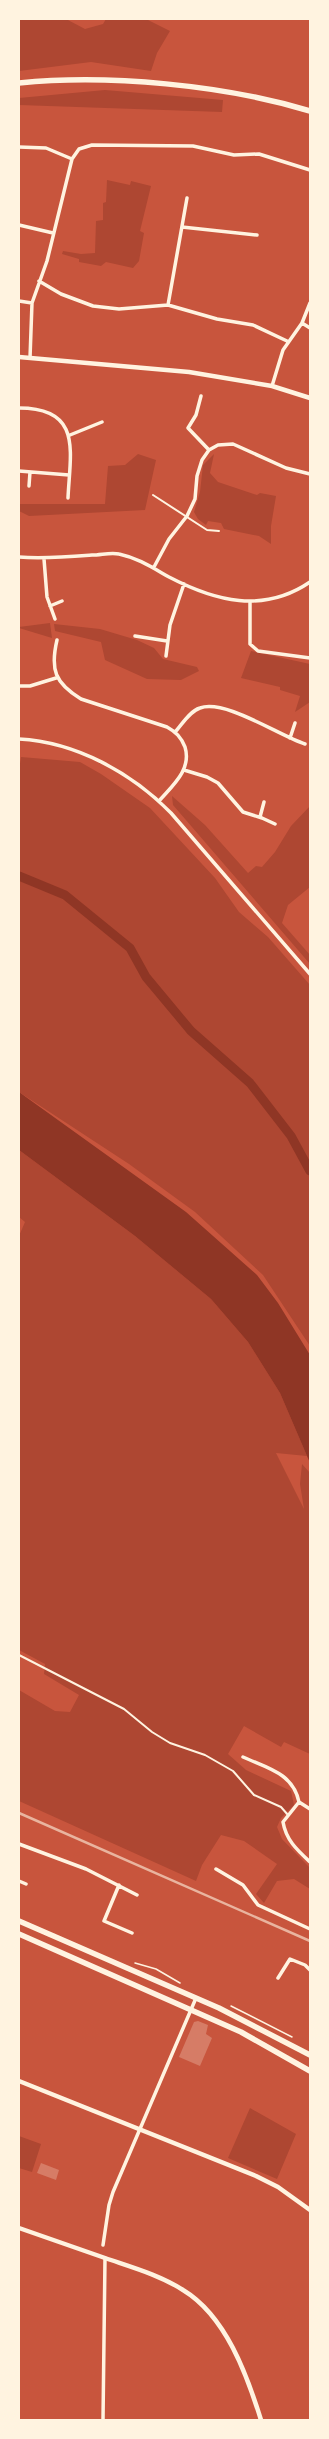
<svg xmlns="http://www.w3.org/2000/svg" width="329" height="2439" font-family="Poppins,sans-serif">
	<rect width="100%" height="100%" fill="#c8553d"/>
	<path fill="#ae4732" d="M19,19H66L85,29L103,24L106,19H146L170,31L157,53L151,71L91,62L19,71Z
		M105,90L223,100L222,112L19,105V98Z
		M107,180L130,185L131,181L151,186L140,231L144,233L139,261L133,268L106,262L101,266L79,262V259L62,254L63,251L81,254L95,253L96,221L103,220V203L106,202Z
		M138,454L156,460L145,510L29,516L19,511V504H105L108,466L125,465Z
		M214,454L210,473L218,482L257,495L260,493L276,496L271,526V544L259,536L224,529L221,523L208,521L206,525L198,519L194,512L200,492L203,465Z
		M50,623L52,638L19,628V627Z
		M54,624L100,629L137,640L154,648L163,659L197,667L199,671L181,680L147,679L105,660L101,642L55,631Z
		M251,651L310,664V702L295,712L300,696L280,690V687L241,678Z
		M21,757L80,762L101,774L150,808L215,878L239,912L268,937L310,985V1346L263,1275L195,1212L129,1164L19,1092V770Z
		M172,796L205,825L248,873L256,866L262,867L275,852L291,826L310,806V887L288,905L282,923L310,955V964L173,805Z
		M19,1150L135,1236L211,1299L248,1342L280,1393L307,1456L276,1453L304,1509L300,1484L302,1464L310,1473V1754L284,1742L281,1747L244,1726L228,1754L246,1770L291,1791L294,1805L281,1818L277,1827L282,1839L310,1868V1889L294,1879L277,1881L264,1903L256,1894L277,1864L244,1841L221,1835L202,1865L196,1881L19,1801V1690L55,1711L70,1712L79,1695L44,1674L45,1664L19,1650V1236L25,1222L19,1217Z
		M250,2108L296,2134L277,2179L228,2158Z
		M19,2136L41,2144L32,2172L19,2168Z"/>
	<path fill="#8f3625" d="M19,1092L186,1212L257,1275L278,1303L310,1355V1463L280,1393L248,1342L211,1299L135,1236L19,1150Z"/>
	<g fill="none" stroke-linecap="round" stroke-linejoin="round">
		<path stroke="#8f3625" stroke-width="9" d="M19,876L65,895L130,948L146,977L191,1031L250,1083L291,1136L310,1171"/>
	</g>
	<path fill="#d67c66" d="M198,2021L208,2025L206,2034L212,2038L200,2066L179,2057L194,2022Z
		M41,2163L59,2170L56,2180L37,2173Z"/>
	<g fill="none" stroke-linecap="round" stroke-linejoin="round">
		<path stroke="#fff3e0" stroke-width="1.5" d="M135,1963L156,1969L180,1983
			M231,2006L292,2037"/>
		<path stroke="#fff3e0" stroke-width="2" d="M153,495L207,530L219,531
			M19,1655L124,1709L152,1732L170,1743L205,1755L233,1771L254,1795L281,1807L288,1815"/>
		<path stroke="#fff3e0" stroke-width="3.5" d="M19,147L46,148L72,159
			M19,225L53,233
			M182,227L257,235
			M39,281L61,294L93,306L119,309L168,305L217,319L253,325L287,341
			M19,301L32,303
			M168,305L187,198
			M302,323L310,328
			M30,358L32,303L47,261L72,159L79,149L92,145L193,146L234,155L259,154L310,170
			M272,386L283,350L302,323L310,303
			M201,396L196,415L188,428L209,450
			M19,408C83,408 70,452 68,498
			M70,435L102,422
			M19,471L69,475
			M29,486L30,472
			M19,557C44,559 67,557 92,555C101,555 111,552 119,554C138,558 153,568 169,577C215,601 263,614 310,582
			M44,559L47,597L55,619
			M154,567L169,539L187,516L195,499L197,476L202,460L209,450L218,445L233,444L286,468L310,474
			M250,603V644L258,651L310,658
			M50,606L62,601
			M135,636L167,641
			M57,640C50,670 55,683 81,699L167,727C176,732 181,737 185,747C192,770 172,786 159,801
			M166,656L170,625L184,584
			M19,686H30L56,678
			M176,731C182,724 190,711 200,708C225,699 278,735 305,744
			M290,738L295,723
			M19,739C76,742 132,773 171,813L310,974
			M184,770L207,777L218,783L243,812L262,818L275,824
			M260,817L264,802
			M243,1757C267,1768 293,1773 299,1802L283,1822C286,1840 297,1850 310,1862
			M299,1802L310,1809
			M19,1844L86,1869L137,1895
			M216,1869L243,1885L258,1905L310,1929
			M19,1881L26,1884
			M119,1885L104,1921L132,1933
			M278,1978L290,1959L305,1965L310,1970
			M103,2245L109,2205L113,2192L196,1998
			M103,2420L105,2258"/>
		<path stroke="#fff3e0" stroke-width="4.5" d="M19,357L189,372L272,386L310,398
			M19,2081L256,2176L278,2187L310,2210
			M19,2228C48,2238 76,2248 105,2258C131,2267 160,2275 183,2290C226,2316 247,2375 261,2420"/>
		<path stroke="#fff3e0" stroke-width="5.5" d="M19,83C109,74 224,85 310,111
			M19,1921L219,2008L310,2055
			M19,1934L241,2032L310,2071"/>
		<path stroke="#e9b49f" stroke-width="2.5" d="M19,1813L310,1941"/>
	</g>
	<rect width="329" height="2439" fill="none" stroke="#fff3e0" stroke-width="40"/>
</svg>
